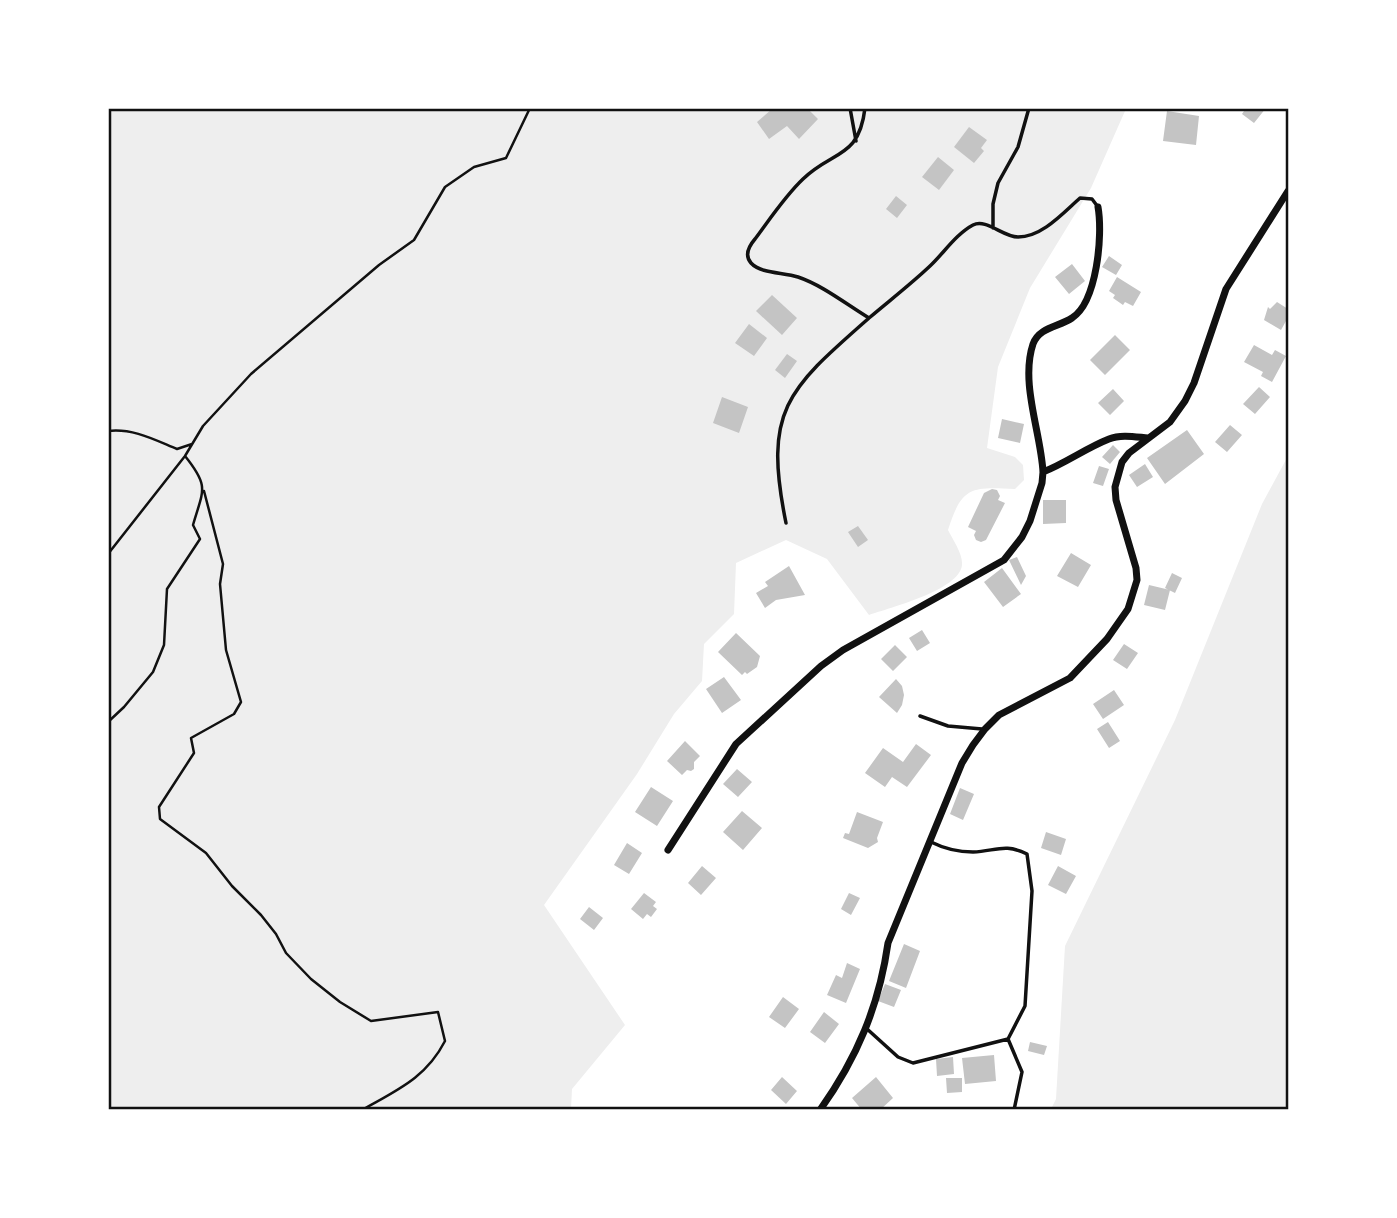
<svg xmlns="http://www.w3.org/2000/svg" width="1397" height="1218" font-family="'IBM Plex Sans',sans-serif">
	<rect width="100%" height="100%" fill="#fff"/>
	<path fill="#eee" d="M108,109H1128L1125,111L1091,188L1030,288L998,367L987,448L1015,457L1023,465L1024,480L1015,489C971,487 962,486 948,530C953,540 963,554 962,565C960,590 889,608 869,615L827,559L786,540L736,563L734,614L704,644L702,681L674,714L637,774L544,905L625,1025L572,1089L571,1109H109Z
		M1288,456V1109H1051L1056,1099L1065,946L1175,720L1262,504Z"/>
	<path fill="#c4c4c4" d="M773,108H807L818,119L799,139L787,126L769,139L757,122Z
		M1246,108H1266L1254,123L1242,114Z
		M1167,111L1199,116L1196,145L1163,141Z
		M969,127L987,140L981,148L984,151L974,163L954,147Z
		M938,157L954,170L939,190L922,177Z
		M896,196L907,205L897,218L886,209Z
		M1109,256L1122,265L1116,275L1102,267Z
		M1072,264L1085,281L1069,294L1055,277Z
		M1117,277L1141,292L1133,306L1125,302L1123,305L1113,298L1115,295L1109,291Z
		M772,295L797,318L782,335L756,311Z
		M1277,302L1288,309V322L1286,321L1281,330L1264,320L1268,307L1270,309Z
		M749,324L767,338L754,356L735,343Z
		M1115,335L1130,350L1105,375L1090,360Z
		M1254,345L1272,355L1275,350L1286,356L1272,382L1261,376L1263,372L1244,362Z
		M787,354L797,361L785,378L775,370Z
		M1259,387L1270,397L1255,414L1243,404Z
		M1113,389L1124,401L1110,415L1098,403Z
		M722,397L748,407L739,433L713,423Z
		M1002,419L1024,424L1020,443L998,438Z
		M1230,425L1242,435L1227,452L1215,442Z
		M1187,430L1204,454L1165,484L1147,458Z
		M1113,445L1120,452L1110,464L1102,457Z
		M1145,464L1153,477L1137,487L1129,475Z
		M1099,466L1109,469L1103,486L1093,483Z
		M992,489L997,490L1000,496L998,500L1005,503L986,540L981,542L976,540L974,535L976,531L968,527L984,493Z
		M1043,500H1066V523L1043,524Z
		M858,526L868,540L858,547L848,532Z
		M1071,553L1091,565L1078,587L1057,576Z
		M1017,557L1026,576L1021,585L1009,560Z
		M789,566L805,595L776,600L765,608L756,593L768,586L765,582Z
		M1002,568L1021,594L1003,607L984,582Z
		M1172,573L1182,578L1175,593L1165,588Z
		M1149,585L1170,590L1165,610L1144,605Z
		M922,630L930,643L917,651L909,638Z
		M736,633L760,656L757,667L747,674L745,672L742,675L718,652Z
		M1124,644L1138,653L1127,669L1113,660Z
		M895,645L907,657L893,671L881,659Z
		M724,677L741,700L722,713L706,689Z
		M896,679L902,686L904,695L902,705L897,713L879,697Z
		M1114,690L1124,705L1103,719L1093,704Z
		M1108,722L1120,741L1109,748L1097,729Z
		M685,741L700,756L694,762V769L691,771L687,770L682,775L667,761Z
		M916,744L931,755L907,787L892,777L885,787L865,773L883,748L903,762Z
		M737,769L752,782L738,797L723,784Z
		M651,787L673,801L657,826L635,812Z
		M960,788L974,794L963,820L950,814Z
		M742,811L762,828L743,850L723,832Z
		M857,812L883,822L877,838L878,842L868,848L843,838L845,833L849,834Z
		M1046,832L1066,839L1061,855L1041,848Z
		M627,843L642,853L629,874L614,865Z
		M702,866L716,878L701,895L688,883Z
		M1058,866L1076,876L1066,894L1048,885Z
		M644,893L656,902L653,906L657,909L651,917L647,914L643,919L631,909Z
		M849,893L860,898L851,915L841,909Z
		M589,907L603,918L594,930L580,919Z
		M904,944L920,951L906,988L889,981Z
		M847,963L860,969L846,1003L827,995L836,975L842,978Z
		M885,984L901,990L894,1007L878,1001Z
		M783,997L799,1009L785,1028L769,1017Z
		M824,1012L839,1024L825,1043L810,1032Z
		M1030,1042L1047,1046L1044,1055L1028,1051Z
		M994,1055L996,1081L965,1084L962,1058Z
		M953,1057L954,1074L937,1076L936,1059Z
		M782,1077L797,1091L786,1104L771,1090Z
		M876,1077L893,1098L880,1110H862L852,1098Z
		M946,1078H962V1092L947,1093Z"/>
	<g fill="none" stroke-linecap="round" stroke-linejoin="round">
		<path stroke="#111" stroke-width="2.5" d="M108,431C133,428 155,440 177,449L192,444
			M204,491L223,564L220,584L226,650L241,702L234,714L191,738L194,753L159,807L160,819L206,853L232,886L261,915L276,934L286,953L311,979L340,1002L371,1021L438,1012L445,1041C426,1078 397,1090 362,1110
			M108,554L185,456L203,426L251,374L379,265L414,240L445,187L474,167L506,158L530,108
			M108,722L124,707L153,672L164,645L167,589L200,539L193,525C203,490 210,487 185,456"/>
		<path stroke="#111" stroke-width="3.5" d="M850,108L856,141
			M865,108C859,159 833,150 803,179C785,196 770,219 755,239C749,246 744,255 751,263C761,274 784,272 798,277C822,285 846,304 869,318C889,301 911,284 930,266C943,254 956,234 973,225C986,218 1003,237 1018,237C1042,237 1063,213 1080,198L1092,199L1098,207
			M993,228V204L998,183L1018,147L1029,108
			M786,523C763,410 787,390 869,318
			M920,716L948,726L982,729
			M931,842C945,849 957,852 973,852C996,851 1005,843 1027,854L1032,891L1025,1006L1008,1039L1022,1072L1014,1110
			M866,1028L898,1057L913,1063L1008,1039"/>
		<path stroke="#111" stroke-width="7" d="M1043,472C1066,463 1086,448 1109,439C1121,434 1136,437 1148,438
			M668,850L736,744L821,666L843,650L1004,560L1022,537L1030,521L1042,483L1043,472C1041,433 1020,383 1033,344C1039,327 1059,327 1072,318C1097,302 1103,235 1098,207
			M820,1110C857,1058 879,1006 888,943L962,763L973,745L985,729L999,715L1070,678L1107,639L1128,609L1137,580L1136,568L1116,500L1115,487L1122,462L1129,453L1170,422L1185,401L1194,383L1226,289L1288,191"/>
	</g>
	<rect width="1397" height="1218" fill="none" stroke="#ffffff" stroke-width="220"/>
	<rect x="110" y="110" width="1177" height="998" fill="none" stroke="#111" stroke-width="2.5"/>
</svg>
